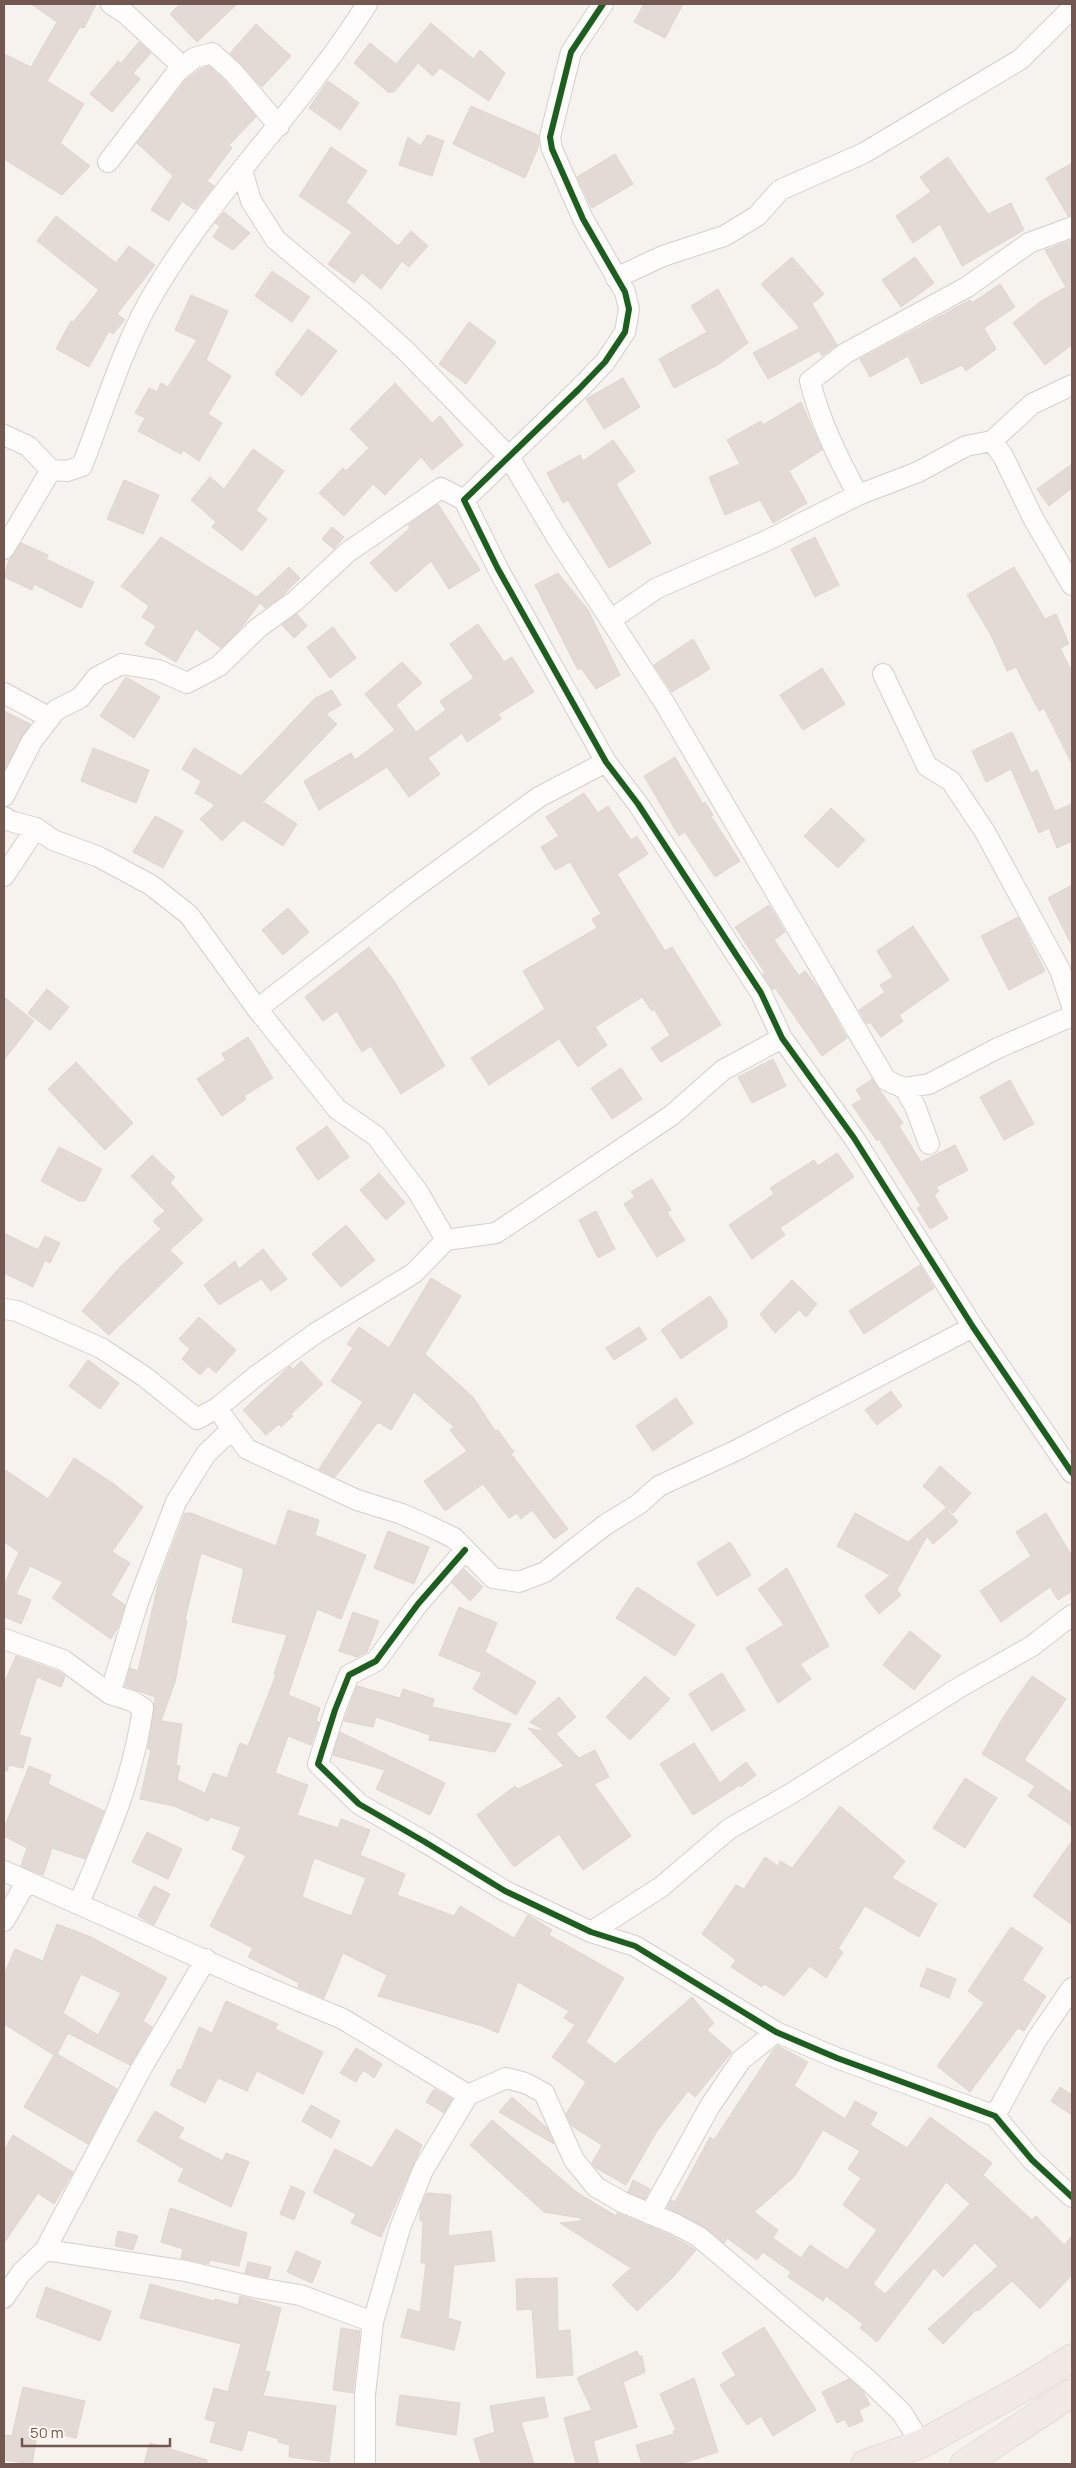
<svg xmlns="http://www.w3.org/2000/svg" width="1076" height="2468" font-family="Manrope,sans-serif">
	<rect width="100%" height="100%" fill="#f6f2ee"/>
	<path fill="#e3dad5" stroke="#dfd5d0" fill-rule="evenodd" d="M31,4H96L84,28L80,27L47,81L84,104L60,143L90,166L62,195L4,159V54L31,67L57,22Z
		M180,4H237L197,42L170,14Z
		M644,4H683L665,38L634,22Z
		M431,23L473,59L480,50L505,73L489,101L440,68L433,76L418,63L394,92H388L354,63L370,43L396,64Z
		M256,24L291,56L262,87L230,53Z
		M139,42L151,53L133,73L140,79L112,112L90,94L118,61L121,63Z
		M209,66L225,81L256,117L229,145L232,148L207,181L214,186L195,210L182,201L169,221L151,210L173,176L137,143L186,80L200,69Z
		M328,81L359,103L340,130L309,108Z
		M471,106L538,135L539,145L525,178L453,144Z
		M428,135L444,141L432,176L399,165L408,137L420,146Z
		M331,147L367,171L346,202L398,246L411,231L428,246L409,267L402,261L381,289L362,273L354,283L328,264L352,232L299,196Z
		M615,154L633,184L592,208L577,177Z
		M948,157L988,214L1011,203L1024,230L962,266L940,224L913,243L896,216L931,192L920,177Z
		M1072,163V215L1068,216L1046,178Z
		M224,212L250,233L233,250L213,237L220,226L215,223Z
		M56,216L116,263L129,246L155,265L117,314L125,320L113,334L109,331L89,367L56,349L71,321L73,322L99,290L37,241Z
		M1072,240V345L1045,365L1013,323L1041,301L1066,287L1045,250Z
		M792,257L824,294L812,304L837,345L822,356L819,351L768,379L753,353L800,328L761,284Z
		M915,257L934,283L901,307L882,280Z
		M272,271L310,297L292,322L255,296Z
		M1000,284L1015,307L984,328L996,349L966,371L962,365L921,384L908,356L870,377L860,359L970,300L972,303Z
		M718,289L748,343L719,364L674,388L659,359L707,332L691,306Z
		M191,295L228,311L206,360L231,376L208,414L222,423L199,461L183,450L181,454L138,431L145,418L135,413L149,388L157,392L161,383L168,387L197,340L175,330Z
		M469,322L496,342L466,384L439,364Z
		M308,329L337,351L302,396L275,374Z
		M623,378L640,407L604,429L586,399Z
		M395,383L432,423L440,416L463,445L432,470L421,457L385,495L373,484L344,516L319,493L343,468L346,471L369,448L350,429Z
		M801,402L822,450L789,471L807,503L773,523L760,500L725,515L709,477L740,464L727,440L761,421L763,425Z
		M613,440L635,471L616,484L651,543L609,568L568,500L563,503L547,473L580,455L583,461Z
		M253,449L284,471L256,510L267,519L242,551L212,527L216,522L191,500L210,477L224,489Z
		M1072,464V488L1049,506L1037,489Z
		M124,480L159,495L143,534L107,519Z
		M438,504L480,570L449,589L431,561L396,592L370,563L410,528L408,525Z
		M332,527L344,537L334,549L322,539Z
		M161,537L257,597L289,567L300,578L282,596L265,608L260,603L241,628L221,648L196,629L176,662L145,644L156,626L142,617L149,606L121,586Z
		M815,537L839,585L815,597L791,549Z
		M21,543L48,555L46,559L94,582L81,608L34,584L32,590L4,577L9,560Z
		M1014,567L1045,619L1056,614L1069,644L1060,648L1072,672V764L1044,708L1039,711L1016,667L1007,671L992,637L967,595Z
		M558,573L588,610L620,675L596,689L581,668L578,670L535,585Z
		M297,614L307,626L294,638L282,625Z
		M478,624L504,662L512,657L534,692L498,714L501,719L467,742L462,733L428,758L440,774L409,797L387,767L319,810L304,781L351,753L355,760L395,730L365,694L402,662L422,683L396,705L416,732L446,710L440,701L474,678L450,644Z
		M333,627L356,658L330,678L307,647Z
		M693,639L710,669L672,692L654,665Z
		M822,668L845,704L803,730L780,695Z
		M126,677L160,697L134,738L100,716Z
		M332,690L341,705L326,714L337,724L259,806L265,803L297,824L283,846L243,820L222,841L200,819L215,805L195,793L201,781L182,769L194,748L241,776L315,698Z
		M4,711L30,724L4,770Z
		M1012,732L1031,773L1037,770L1055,811L1072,804V841L1057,848L1049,828L1039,833L1011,769L986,782L972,751Z
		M93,748L149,770L136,803L81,781Z
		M675,757L703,804L705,802L713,815L711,816L740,861L715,877L685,832L679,836L644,776Z
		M584,793L598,813L608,806L631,840L637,836L648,854L617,874L665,951L672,947L721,1025L661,1062L651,1048L670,1035L654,1009L652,1011L642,997L595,1027L607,1045L578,1067L559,1039L489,1085L471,1058L545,1009L523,971L597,928L592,919L601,914L570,862L555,870L541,847L559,836L546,817Z
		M831,808L865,840L838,868L804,836Z
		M155,816L183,831L163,868L133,852Z
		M1072,885V946L1048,898Z
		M769,905L785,932L774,940L799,976L805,971L820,990L847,1038L822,1056L775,988L773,990L763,974L765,973L735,927Z
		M288,908L309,932L283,955L262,930Z
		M1018,917L1045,971L1009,990L981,936Z
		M913,926L949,980L899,1015L903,1021L881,1037L870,1022L867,1024L859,1010L885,992L880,985L893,977L877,951Z
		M369,947L394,981L445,1066L401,1094L371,1046L362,1052L337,1011L323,1021L305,997Z
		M47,989L69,1007L50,1030L28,1013Z
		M4,997L34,1021L4,1060Z
		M248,1037L273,1078L244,1096L246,1099L222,1116L197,1079L226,1060L222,1054Z
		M773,1059L786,1086L752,1103L738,1077Z
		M76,1062L133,1123L105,1150L48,1089Z
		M621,1068L642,1099L612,1119L591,1088Z
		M872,1079L903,1123L899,1126L921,1162L955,1145L968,1170L936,1187L939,1191L934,1195L948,1218L930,1229L917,1208L921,1206L879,1139L877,1141L852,1105L862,1099L856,1090Z
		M1010,1080L1034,1124L1004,1140L980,1097Z
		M327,1126L349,1157L318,1180L296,1148Z
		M59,1147L102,1169L85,1201H79L41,1181Z
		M837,1153L854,1177L780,1228L785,1235L752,1259L729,1225L774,1194L770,1188L814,1160L818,1166Z
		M152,1155L175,1177L170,1183L203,1220L170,1250L183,1263L109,1335L82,1311L120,1267L161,1229L153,1221L165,1211L131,1176Z
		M379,1173L405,1203L386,1220L360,1190Z
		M652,1179L671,1210L667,1212L685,1240L657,1257L624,1204L635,1197L631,1192Z
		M596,1211L615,1249L598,1258L579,1220Z
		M346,1225L375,1260L341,1287L312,1254Z
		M4,1233L38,1250L45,1236L60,1243L50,1263L45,1260L33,1287L4,1273Z
		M263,1249L287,1279L271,1291L261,1279L219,1305L204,1285L235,1261L239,1269Z
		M920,1265L934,1288L864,1334L849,1311Z
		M431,1278L461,1296L425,1354L473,1397L495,1431L498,1430L514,1452L511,1454L568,1529L554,1539L532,1510L521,1519L517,1513L509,1518L483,1484L445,1511L424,1481L467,1451L450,1430L454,1427L414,1392L391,1430L378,1422L335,1477L319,1469L363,1402L331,1381L353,1348L347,1344L359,1327L389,1348Z
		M792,1280L817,1304L806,1317L799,1310L775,1333L760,1314Z
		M710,1296L727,1321V1327L681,1359L661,1330Z
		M199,1317L236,1350L216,1373L208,1366L200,1375L182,1359L190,1349L179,1339Z
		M639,1327L647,1339L614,1360L606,1348Z
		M88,1360L119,1383L100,1409L69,1386Z
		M301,1361L323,1384L291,1414L293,1416L281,1427L279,1424L266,1435L243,1410L290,1366L293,1369Z
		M891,1391L902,1406L877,1425L865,1410Z
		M676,1398L693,1423L653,1451L636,1426Z
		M74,1458L114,1484L143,1507L112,1552L130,1563L111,1595L125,1605L118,1627L111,1639L52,1598L63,1582L30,1566L16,1594L31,1600L21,1624L5,1617L4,1620V1585L19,1552L4,1542V1469L48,1499Z
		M940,1466L971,1493L953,1513L923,1486Z
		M946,1508L958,1522L933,1544L927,1536L897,1590L901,1595L879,1614L865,1596L890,1575L837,1546L855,1513L908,1542Z
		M288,1510L319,1520L315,1535L366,1555L341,1619L317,1609L288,1695L320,1708L316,1721L319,1722L311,1745L288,1736L275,1773L308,1785L297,1815L338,1828L341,1819L370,1830L360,1855L405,1874L397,1895L454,1916L460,1906L514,1938L528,1915L552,1930L549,1935L624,1978L586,2042L615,2064L692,1997L714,2023L707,2030L732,2052L695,2097L688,2091L657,2131L626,2185L596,2168L592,2163L602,2145L572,2126L566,2114L586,2082L552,2057L575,2025L564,2018L569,2011L518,1982L498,2033L482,2026L378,1996L387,1975L343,1953L324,1998L298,1987L299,1983L248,1957L253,1948L210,1926L246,1856L232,1849L241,1827L210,1817L208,1821L174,1806L140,1799L151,1750L148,1749L155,1697L125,1686L130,1668L138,1671L159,1581L185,1513H191L276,1546ZM201,1553L244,1569L232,1622L287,1635L274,1674L276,1675L248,1746L240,1743L227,1778L213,1773L205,1793L177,1780L180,1766L176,1765L182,1724L161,1721L175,1682L187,1620H185ZM314,1858L366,1878L351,1916L302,1897Z
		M1046,1513L1072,1556V1591L1058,1600L1050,1587L1001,1622L980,1591L1031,1556L1016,1532Z
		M388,1531L429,1547L414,1584L374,1568Z
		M730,1542L751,1575L717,1596L697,1563Z
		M787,1568L829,1646L800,1664L811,1679L778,1703L746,1648L784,1625L758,1589Z
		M464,1569L483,1587L470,1601L452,1583Z
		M637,1587L695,1625L675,1656L616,1618Z
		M459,1607L497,1623L485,1652L536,1682L516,1715L473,1689L482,1673L439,1655Z
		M353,1612L379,1621L367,1652L357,1657L339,1651Z
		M910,1631L941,1656L914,1690L883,1665Z
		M16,1656L57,1671L65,1676L61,1687L37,1677L19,1735L31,1738L23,1768L9,1765L7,1771H4V1683Z
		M722,1673L745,1710L712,1731L689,1694Z
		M645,1676L670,1699L630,1740L606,1717Z
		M1032,1676L1066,1699L1024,1760L1072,1793V1826L1028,1796L1035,1786L982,1754L1004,1716Z
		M357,1686L400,1698L403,1689L434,1699L432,1707L511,1724L495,1752L429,1740L430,1735L376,1717L373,1727L344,1721Z
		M559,1697L576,1717L556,1734L579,1758L595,1750L609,1777L594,1784L631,1836L583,1870L559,1834L514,1867L477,1815L515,1786L518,1789L564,1766L528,1728L547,1732L530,1722Z
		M340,1732L445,1783L430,1815L376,1789L385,1770L333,1755Z
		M694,1743L720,1783L746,1762L756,1775L741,1787L740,1785L693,1815L660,1764Z
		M29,1766L51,1775L48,1784L104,1811L85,1859L52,1848L43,1875L21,1866L27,1848L4,1836V1828Z
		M965,1778L997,1798L965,1848L933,1828Z
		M840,1806L905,1861L892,1878L937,1904L919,1937L865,1906L838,1949L843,1952L826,1978L810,1966L784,1996L764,1984L762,1987L731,1967L736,1960L702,1934L736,1885L744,1889L765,1857L778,1866L780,1861L792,1868Z
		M147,1832L182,1849L168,1879L132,1862Z
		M1072,1841V1925L1033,1896Z
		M154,1886L170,1894L154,1925L138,1916Z
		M57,1924L91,1937L167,1978L143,2021L152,2027L130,2065L68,2033L57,2054L117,2089L88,2144L24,2107L54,2055L4,2024V1975L15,1949L43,1961ZM81,1974L121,1993L98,2035L63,2013Z
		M1011,1927L1043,1948L1022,1980L1046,1996L1024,2031L1018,2028L970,2092L937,2066L984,2003L968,1991Z
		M927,1968L956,1979L949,1998L920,1986Z
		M226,2001L278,2024L275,2029L323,2052L303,2094L257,2071L247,2091L218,2078L205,2103L170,2085L178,2069L181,2070L199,2027L212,2033Z
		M778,2046L808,2062L794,2086L845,2119L855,2101L877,2113L870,2125L907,2148L930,2117L959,2138L992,2163L983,2175L1032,2220L1036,2216L1064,2245L1072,2236V2275L1040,2309L1012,2281L978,2311L976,2310L943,2344L928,2329L998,2266L975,2243L943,2277L934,2268L877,2342L860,2328L863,2324L826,2296L823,2301L788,2277L791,2272L763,2252L757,2260L727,2238L724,2243L705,2227L667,2208L671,2200L675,2202L710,2137L714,2140L773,2050ZM823,2130L860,2151L848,2169L861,2178L843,2205L877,2230L847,2270L810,2245L801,2258L773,2238L778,2230L754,2212L794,2177ZM946,2182L970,2204L885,2294L873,2284Z
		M356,2048L382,2064L374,2078L363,2070L356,2082L340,2073Z
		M1060,2087L1072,2095V2115L1051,2101Z
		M434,2089L452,2099L444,2113L426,2102Z
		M512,2097L547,2128L554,2144L499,2112Z
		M311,2105L340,2121L331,2138L302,2121Z
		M155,2111L184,2128L178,2138L223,2161L226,2153L249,2162L231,2207L178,2181L184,2169L137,2141Z
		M492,2120L578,2193L616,2216L617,2213L670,2235L696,2250L673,2277L637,2311L612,2285L631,2268L560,2223L581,2221V2218L544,2212L470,2145Z
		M396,2129L422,2145L381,2237L351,2223L356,2214L313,2192L335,2149L372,2168Z
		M13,2135L73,2172L54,2204L38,2193L4,2243V2150Z
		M633,2180L650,2189L645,2199L628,2192Z
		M291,2186L305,2192L294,2220L280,2214Z
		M427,2193L451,2195L448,2236L491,2231L495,2261L454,2265L448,2318L461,2322L454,2350L401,2337L408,2309L420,2312L426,2263H421L423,2221H420V2209Z
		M170,2208L247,2233L239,2266L210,2260L209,2264L181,2258L183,2249L161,2242Z
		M118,2231L138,2236L133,2250L115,2246Z
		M296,2251L321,2262L312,2283L287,2272Z
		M248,2262L271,2267L268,2278L245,2273Z
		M557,2278L558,2331L570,2330L573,2375L537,2378L532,2309L517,2310L516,2279Z
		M150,2284L214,2301L215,2299L238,2305L240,2296L281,2308L265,2371L270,2372L263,2396L336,2406L329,2462L289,2457L290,2445L278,2442L279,2439L248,2430L242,2451L210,2442L216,2422L205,2419L214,2388L228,2392L241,2344L140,2318Z
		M46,2287L111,2311L100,2341L36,2317Z
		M764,2327L816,2410L773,2436L761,2416L747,2425L720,2385L736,2375L722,2353Z
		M341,2328L360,2331L353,2393L333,2390Z
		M637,2351L639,2356H642L645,2372L623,2382L637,2427L593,2441L599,2464H576L564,2418L592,2410L577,2378Z
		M694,2378L718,2452L680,2464H642L636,2445L674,2434L673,2431L676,2430L660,2394Z
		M849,2379L863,2391L870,2405L859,2410L863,2421L849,2427L845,2419L837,2423L822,2392Z
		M23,2387L85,2401L76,2438L38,2429L32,2464L4,2460V2435L12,2436Z
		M400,2395L460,2403L456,2435L396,2425Z
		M544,2397L548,2417L521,2422L534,2464H481L474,2439L495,2432L490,2406Z
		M150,2443L207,2460V2464H144Z"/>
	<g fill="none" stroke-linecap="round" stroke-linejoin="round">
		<g stroke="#d6cfcc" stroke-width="22">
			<path id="minor" d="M111,4L125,13L183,67
				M603,4L571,52L550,137L552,149L583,219L625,292L629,309L625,332L605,362L579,389L464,500L498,569L606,762L638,804L761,993L782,1038L854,1138L973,1327L1072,1473
				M108,162L177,72L194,58L212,53L234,73L279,126
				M242,170L251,201L276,240L365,314L406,351L509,457L557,538L664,702L886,1080L904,1088L929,1084L998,1048L1072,1016
				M616,278L663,256L724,236L757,216L780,190L864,153L1021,59L1072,8
				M4,435L28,446L51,470
				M992,441L1032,404L1072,385
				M858,495C838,458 820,422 810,381L846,353L967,287L1029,243L1072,227
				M4,549L51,470L67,471L82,466C104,410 124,342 155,291C216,188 304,105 367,4
				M612,619L657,588L766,541L858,495L918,472L966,446L992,441L1003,456L1033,518L1072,585
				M883,674L927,766L951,781L985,832L1060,970L1072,1006
				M4,693L50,718
				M4,796L32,741L56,710L80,698L97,677L122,664L158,670L187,683L219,666L258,628L295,601L348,552L441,488L464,500
				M4,817L10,821L36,828L53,840L99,857L151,885L189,915L257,1009L337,1109L376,1136L418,1192L446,1240
				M4,876L36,828
				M257,1009L406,894L539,797L606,762
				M904,1088L915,1106L929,1144
				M4,1309L17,1311L101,1348L145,1377L197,1419L217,1408L256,1376L316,1333L414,1273L446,1240L496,1233L672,1115L723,1070L782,1038
				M232,1429L247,1449L357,1500L402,1514L429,1526L454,1538L493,1578L519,1582L545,1572L605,1525L639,1504L659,1486L737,1450L973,1327
				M465,1550L418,1604L376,1661L349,1675L335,1710L318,1764L359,1804L425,1842L505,1891L591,1932L635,1946L776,2032L837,2058L995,2116L1032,2160L1072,2197
				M4,1639L63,1660L110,1694L132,1701L143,1708C133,1780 107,1837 79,1903
				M110,1694L138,1602L176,1502L206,1454L232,1429L224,1418
				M4,1871L247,1979L343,2019L468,2095
				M4,1921L27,1881
				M591,1932L661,1887L729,1829L792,1793L960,1687L1032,1646L1072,1615
				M995,2116L1037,2039L1072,1988
				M650,2214L710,2106L741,2060L776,2032
				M45,2250L186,2271L258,2288L300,2295L373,2322
				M4,2298L21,2273L45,2250L141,2069L206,1959
				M365,2464V2395L373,2322L400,2228L423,2170L468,2095L506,2078L525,2083L544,2093L574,2160L596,2187L622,2202L675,2224L699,2237L867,2379L902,2413L921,2444"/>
		</g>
		<g stroke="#d7cfcc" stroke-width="29">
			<path id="highway" d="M865,2464L921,2444L1029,2385L1072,2358
				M964,2464L1072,2393"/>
		</g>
		<use href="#minor" stroke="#fefdfc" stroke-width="20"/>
		<use href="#highway" stroke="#f0e9e6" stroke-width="28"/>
		<g stroke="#fdf6f0" stroke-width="9">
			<path id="cycleway" d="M603,4L571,52L550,137L552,149L583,219L625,292L629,309L625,332L605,362L579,389L464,500L498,569L606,762L638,804L761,993L782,1038L854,1138L973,1327L1072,1473
				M465,1550L418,1604L376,1661L349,1675L335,1710L318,1764L359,1804L425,1842L505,1891L591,1932L635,1946L776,2032L837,2058L995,2116L1032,2160L1072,2197"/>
		</g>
		<use href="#cycleway" stroke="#1b5e20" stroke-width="6"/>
	</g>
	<rect width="1076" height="2468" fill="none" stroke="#725850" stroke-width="10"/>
	<path d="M22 2438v8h148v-8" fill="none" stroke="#725850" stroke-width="2.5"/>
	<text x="30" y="2438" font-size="15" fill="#725850" stroke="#fdf6f0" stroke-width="4" paint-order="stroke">50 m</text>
</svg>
